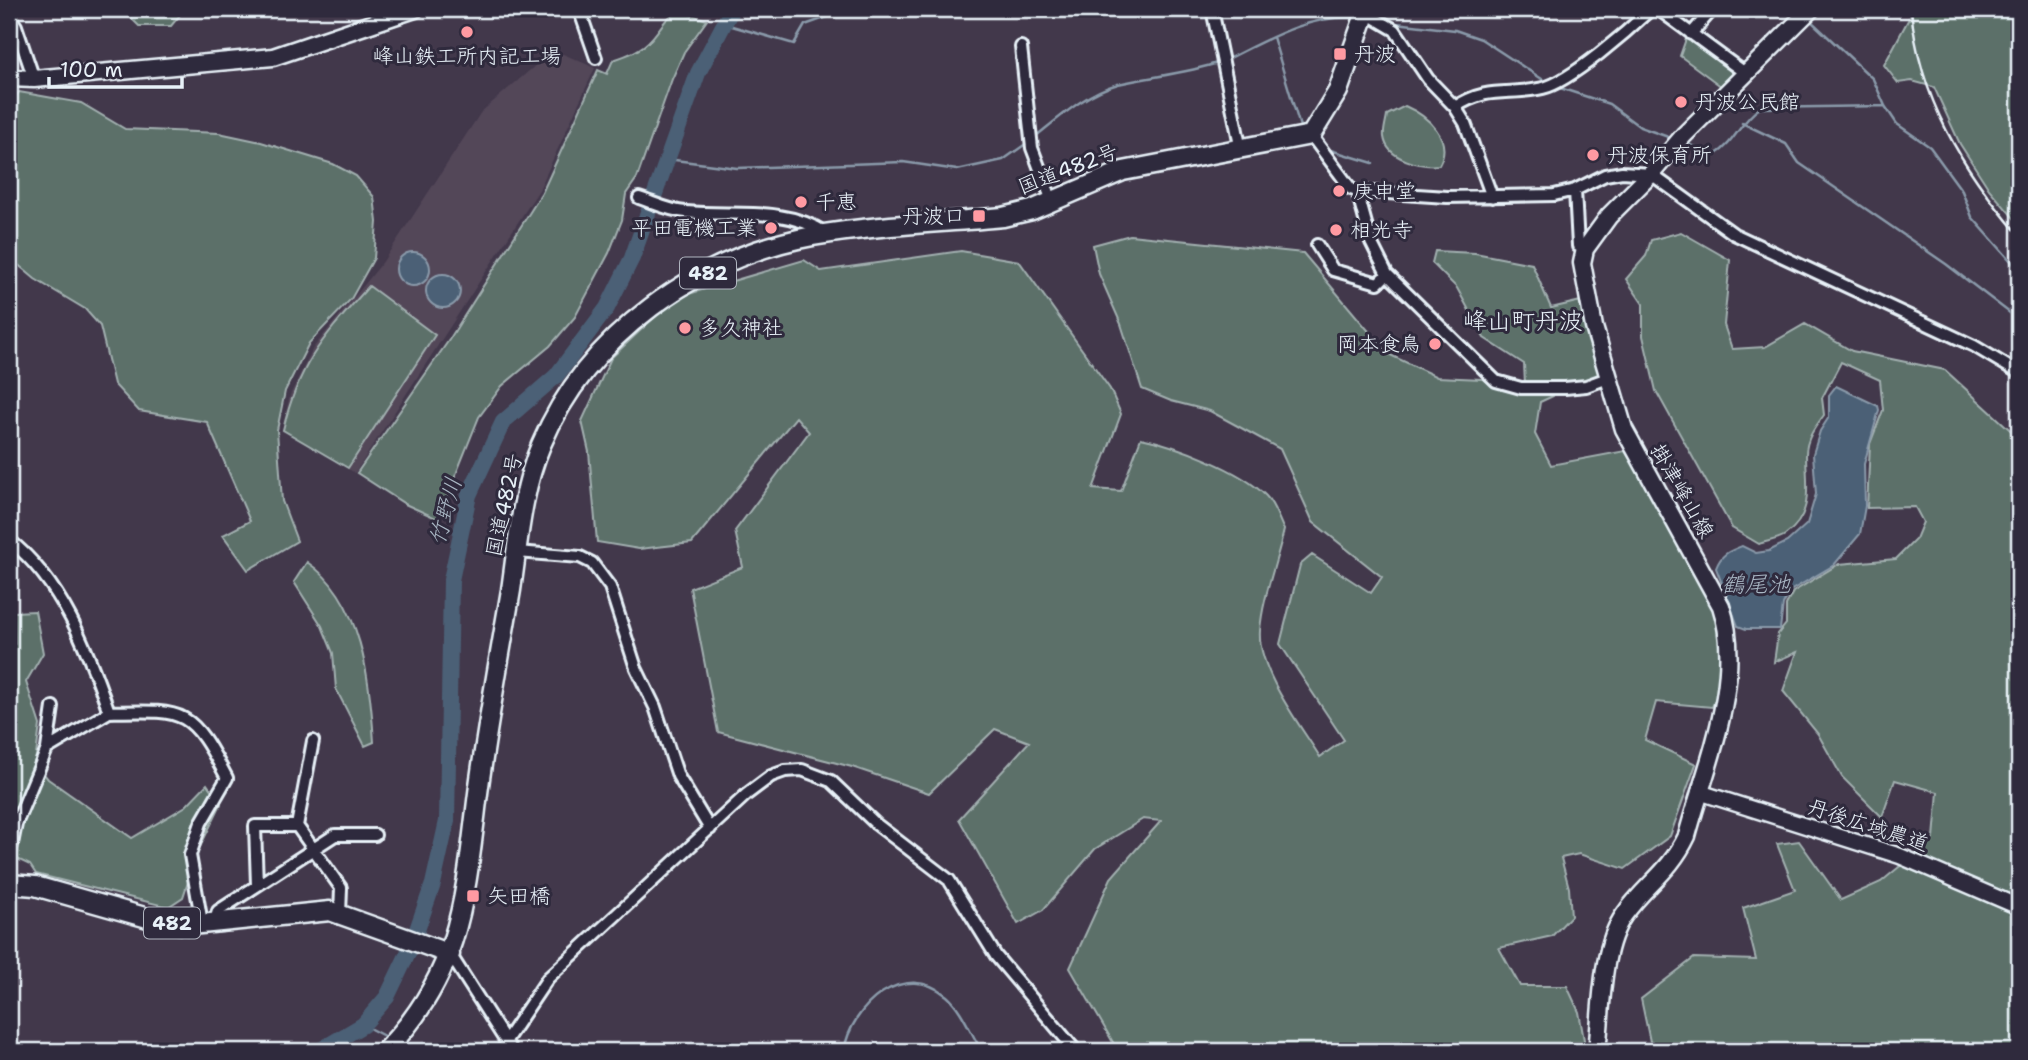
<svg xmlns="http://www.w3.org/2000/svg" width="2028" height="1060" font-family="'Shantell Sans','Klee One',sans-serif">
	<rect width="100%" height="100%" fill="#42384b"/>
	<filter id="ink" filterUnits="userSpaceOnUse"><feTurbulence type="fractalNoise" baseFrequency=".0143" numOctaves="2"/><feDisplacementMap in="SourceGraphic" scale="14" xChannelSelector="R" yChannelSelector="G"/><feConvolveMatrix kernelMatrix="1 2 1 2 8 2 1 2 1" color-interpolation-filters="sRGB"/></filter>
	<g filter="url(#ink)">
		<path fill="#524658" d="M561,53L595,68L539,190L355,473L282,430L290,395L313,348L382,263L481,112L543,59Z"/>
		<path fill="#5b6f69" stroke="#a2b0b0" stroke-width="2" d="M122,9H185L171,26H139Z
			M1914,9H2019V224L1989,189L1960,144L1934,87L1912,81L1898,83L1884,65Z
			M679,11L707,20L684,52L672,79L637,178L626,194L622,220L609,253L575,317L550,346L502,386L479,417L438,519L405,504L357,473L449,340L542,193L598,70L607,74L613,60C628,55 642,50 652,38C661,28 666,16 679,11Z
			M1687,36L1737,72L1722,87L1680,56Z
			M19,92L81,103L125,129L219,133L261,142L333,164L356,176L374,197L377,222L374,258L351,299L309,343L285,391L277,430L282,501L297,541L248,570L223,535L250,521L207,422L139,411L114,384L100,326L85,309L35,279L9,257V104Z
			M1405,106C1428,116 1454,139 1439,165C1422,167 1387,160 1384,137C1383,131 1386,122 1387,115Z
			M1681,232L1730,260L1724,325L1732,349L1765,347L1805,324L1852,351L1945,370L2019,438V1051H1652L1641,999L1694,958L1756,960L1743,908L1795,890L1777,844L1799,841L1841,900L1881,882L1934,838L1938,792L1895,780L1882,817L1842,777L1818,734L1783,691L1797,652L1774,662L1778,634L1786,624V605L1793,592L1839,564L1896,559L1916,539L1923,522L1915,507L1867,508L1870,444L1883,410L1880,380L1841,362L1822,398L1824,415C1815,427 1806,439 1806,454C1806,484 1815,514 1785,535C1778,540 1767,541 1759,544L1732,528L1656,391L1643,336V304L1626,279L1646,256L1651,240Z
			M1130,235L1303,253L1388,354L1437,377L1482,379L1509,390L1555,391L1553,396L1540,402L1535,434L1551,465L1625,451L1693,560L1723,628V682L1712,707L1656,702L1645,740L1696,764L1670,836L1625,869L1579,854L1561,858L1569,888L1571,916L1552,936L1499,948L1520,986H1567L1579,1012L1586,1051H1118L1070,968L1111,878L1161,821L1143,819L1095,849L1043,910L1018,924L959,819L1029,742L995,729L929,793L852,767L718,732L690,588L743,567L735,531L809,432L796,417L692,543L639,549L597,542L589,452L582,421L611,358L659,313L685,295L804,260L821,271L961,251L1019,261L1110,389L1121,414L1093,489L1121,491L1141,438C1175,445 1241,470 1266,496C1274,504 1279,520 1284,530C1277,561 1262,600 1260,631C1257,669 1300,725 1320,757L1344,740L1280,644L1300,565L1312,555L1371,593L1382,577L1313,522L1280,449L1210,411L1171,401L1142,389L1121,324L1099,274L1093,245Z
			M1435,251L1475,253L1532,264L1551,308L1585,300L1603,372C1593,393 1545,384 1525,384L1524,364L1484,338L1457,288L1432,263Z
			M369,286L435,335L348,468L283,430C299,362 324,337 369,286Z
			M307,562C362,599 370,680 374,742L365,746L336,689L333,653L322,626L294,582Z
			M35,611L43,653L26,682L40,725L35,763L48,779L132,838L186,806L207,784L221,804L199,849L183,897L168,907L36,874L30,865L9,855V750L18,727L9,707V649L15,644L14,612Z"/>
		<path fill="#4b6076" stroke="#8a9aaa" stroke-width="2" d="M396 269a17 17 0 1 1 34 0a17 17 0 1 1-34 0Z
			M426 291a17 17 0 1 1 34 0a17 17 0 1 1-34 0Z
			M1836,386L1878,406L1879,410L1864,464L1865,506L1860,534L1834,565L1790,591L1783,605L1780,629H1746L1738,626L1716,568C1721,554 1729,551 1742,546L1756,553L1769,551L1787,542L1807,524L1816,494L1813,454L1820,431L1829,417V395Z"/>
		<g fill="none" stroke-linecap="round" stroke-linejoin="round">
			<path stroke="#8a9aaa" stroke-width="2.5" d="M1810,20L1873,79L1885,106L1897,124L1930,147L1962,191L1972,217L2019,270
				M1396,23L1455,30L1481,39L1548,83
				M725,24L794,44L805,25L850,9
				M1273,37L1301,130
				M1226,60C1266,40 1312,13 1358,18
				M1557,87L1609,104L1640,127L1671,138
				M1742,123L1786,144L1799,163L1946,264L2019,320
				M1035,137C1060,117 1086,93 1118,84C1152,76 1186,74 1220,62
				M1684,143L1716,154C1734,144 1741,120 1760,108L1885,106
				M1327,149L1373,163
				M667,159L737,168L903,162L957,170L1003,160L1027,143
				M363,1025L386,1037
				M414,1048L423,1051
				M844,1051C851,1006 904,959 947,996C962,1009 971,1034 982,1051"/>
			<path stroke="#4b6076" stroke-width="16" d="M319,1051L363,1025L387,997L411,947L433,884L447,821L451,580L469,495L503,422L556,376L607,308L632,258L698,73L732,9"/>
			<g stroke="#e8f1f8" stroke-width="16">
				<path id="minor" d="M579,9L596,58
					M1212,9L1241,150
					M1658,9L1745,73
					M1366,13L1395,30L1428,79L1455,107L1465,123L1492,197
					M9,15L16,26L34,79
					M1691,34L1713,9
					M1021,47L1032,148L1052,201
					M1455,107C1489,85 1508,96 1543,88C1570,82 1630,29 1651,9
					M1311,135L1351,189L1357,191L1447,197L1554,195L1575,190L1605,175L1622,172L1651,174L1734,234L1974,346L2019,373
					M1575,190L1578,246L1585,249
					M1357,191L1371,242L1387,274L1496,381L1521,388H1565L1586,386L1608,378
					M639,198C654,203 670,211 686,212C734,217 782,205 826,233
					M1317,245L1333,270L1378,283L1387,274
					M9,540C62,581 88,651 109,712C186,710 190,708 227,778L201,823L190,855L202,923
					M517,552L580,557L592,563L610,587L636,668L655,707L678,776L710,829
					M313,741L297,826L341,888L340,914
					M47,749L53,707
					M9,859L16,824L47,749L109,712
					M257,885L255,826H297
					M215,921L218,911L335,835H375
					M450,954L512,1051
					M505,1042L548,978L747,794L771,776L785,771L802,770L831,781L876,824L949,880L996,956L1076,1051"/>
			</g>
			<g stroke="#e8f1f8" stroke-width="19">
				<path id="tertiary" d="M1699,792L1900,856L2019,907"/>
			</g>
			<g stroke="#e8f1f8" stroke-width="21">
				<path id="secondary" d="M9,78L34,79L273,57L415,9
					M1597,1051C1602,1010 1600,949 1624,915C1645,885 1670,872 1687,836C1706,765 1745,678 1721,606L1624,429L1594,327L1582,263L1585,249L1609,216L1651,174L1684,135L1811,9"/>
			</g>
			<g stroke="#e8f1f8" stroke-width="23">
				<path id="trunk" d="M9,884L35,886L162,922L191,925L330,911L450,954
					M385,1051C459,976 465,901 477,801C486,730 499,660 511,590C518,542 522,489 541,445C587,335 698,257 813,236C875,225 940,223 1003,217L1032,210L1123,171L1311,135L1338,91L1367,9"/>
			</g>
			<use href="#minor" stroke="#2f2a3d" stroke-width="10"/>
			<use href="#tertiary" stroke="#2f2a3d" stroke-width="14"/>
			<use href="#secondary" stroke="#2f2a3d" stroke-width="16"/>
			<use href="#trunk" stroke="#2f2a3d" stroke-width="18"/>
			<path stroke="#e8f1f8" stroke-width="2.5" d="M1911,9C1919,99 1962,168 2019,235"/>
		</g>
	</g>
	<g fill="#ff9aa2" stroke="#2f2a3d" stroke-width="2.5">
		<circle cx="467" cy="32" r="7"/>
		<rect x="1333" y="47" width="14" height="14" rx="3.5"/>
		<circle cx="1681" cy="102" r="7"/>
		<circle cx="1593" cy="155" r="7"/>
		<circle cx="1339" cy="191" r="7"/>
		<circle cx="801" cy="202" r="7"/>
		<rect x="972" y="209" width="14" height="14" rx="3.5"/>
		<circle cx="771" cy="228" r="7"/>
		<circle cx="1336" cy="230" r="7"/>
		<circle cx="685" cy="328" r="7"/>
		<circle cx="1435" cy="344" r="7"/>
		<rect x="466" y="889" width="14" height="14" rx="3.5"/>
	</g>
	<g text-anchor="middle" stroke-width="6" stroke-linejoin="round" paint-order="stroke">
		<g fill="#2f2a3d" stroke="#b0b5c0" stroke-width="2">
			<rect x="680" y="257.5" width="56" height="31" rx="5"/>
			<rect x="144" y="907.5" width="56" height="31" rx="5"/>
		</g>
		<g font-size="19" font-weight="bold" fill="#e8f1f8">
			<text x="708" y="280">482</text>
			<text x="172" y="930">482</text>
		</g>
		<g font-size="21" fill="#e8f1f8" stroke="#2f2a3d" text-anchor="start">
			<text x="1354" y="61">丹波</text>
			<text x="467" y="63" text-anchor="middle">峰山鉄工所内記工場</text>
			<text x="1695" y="109">丹波公民館</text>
			<text x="1607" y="162">丹波保育所</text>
			<text x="1353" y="198">庚申堂</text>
			<text x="815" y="209">千恵</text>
			<text x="965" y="223" text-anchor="end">丹波口</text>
			<text x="757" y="235" text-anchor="end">平田電機工業</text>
			<text x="1350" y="237">相光寺</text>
			<text x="699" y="335">多久神社</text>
			<text x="1421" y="351" text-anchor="end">岡本食鳥</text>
			<text x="487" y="903">矢田橋</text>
		</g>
		<g font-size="21" fill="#e8f1f8" stroke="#2f2a3d">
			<text transform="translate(1068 169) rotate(-21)" y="7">国道482号</text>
			<text transform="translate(1682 491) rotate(60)" y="7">掛津峰山線</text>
			<text transform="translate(504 505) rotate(-78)" y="7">国道482号</text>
			<text transform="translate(1868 825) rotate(18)" y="7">丹後広域農道</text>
		</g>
		<g font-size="23" font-style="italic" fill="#a9b7c4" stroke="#2f2a3d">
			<text transform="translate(445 511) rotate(-75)" y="8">竹野川</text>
			<text x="1756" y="592">鶴尾池</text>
		</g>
		<g font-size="24" fill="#e8f1f8" stroke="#2f2a3d">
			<text x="1523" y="329">峰山町丹波</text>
		</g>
	</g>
	<rect width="2028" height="1060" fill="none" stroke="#2f2a3d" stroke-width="35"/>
	<rect x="18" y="18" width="1993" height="1025" fill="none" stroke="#e8f1f8" stroke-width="2.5" filter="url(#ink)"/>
	<path d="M49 77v10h133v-10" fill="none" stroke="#e8f1f8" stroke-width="3.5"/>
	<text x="60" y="77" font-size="21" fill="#e8f1f8" stroke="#2f2a3d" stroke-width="5" paint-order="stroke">100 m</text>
</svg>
